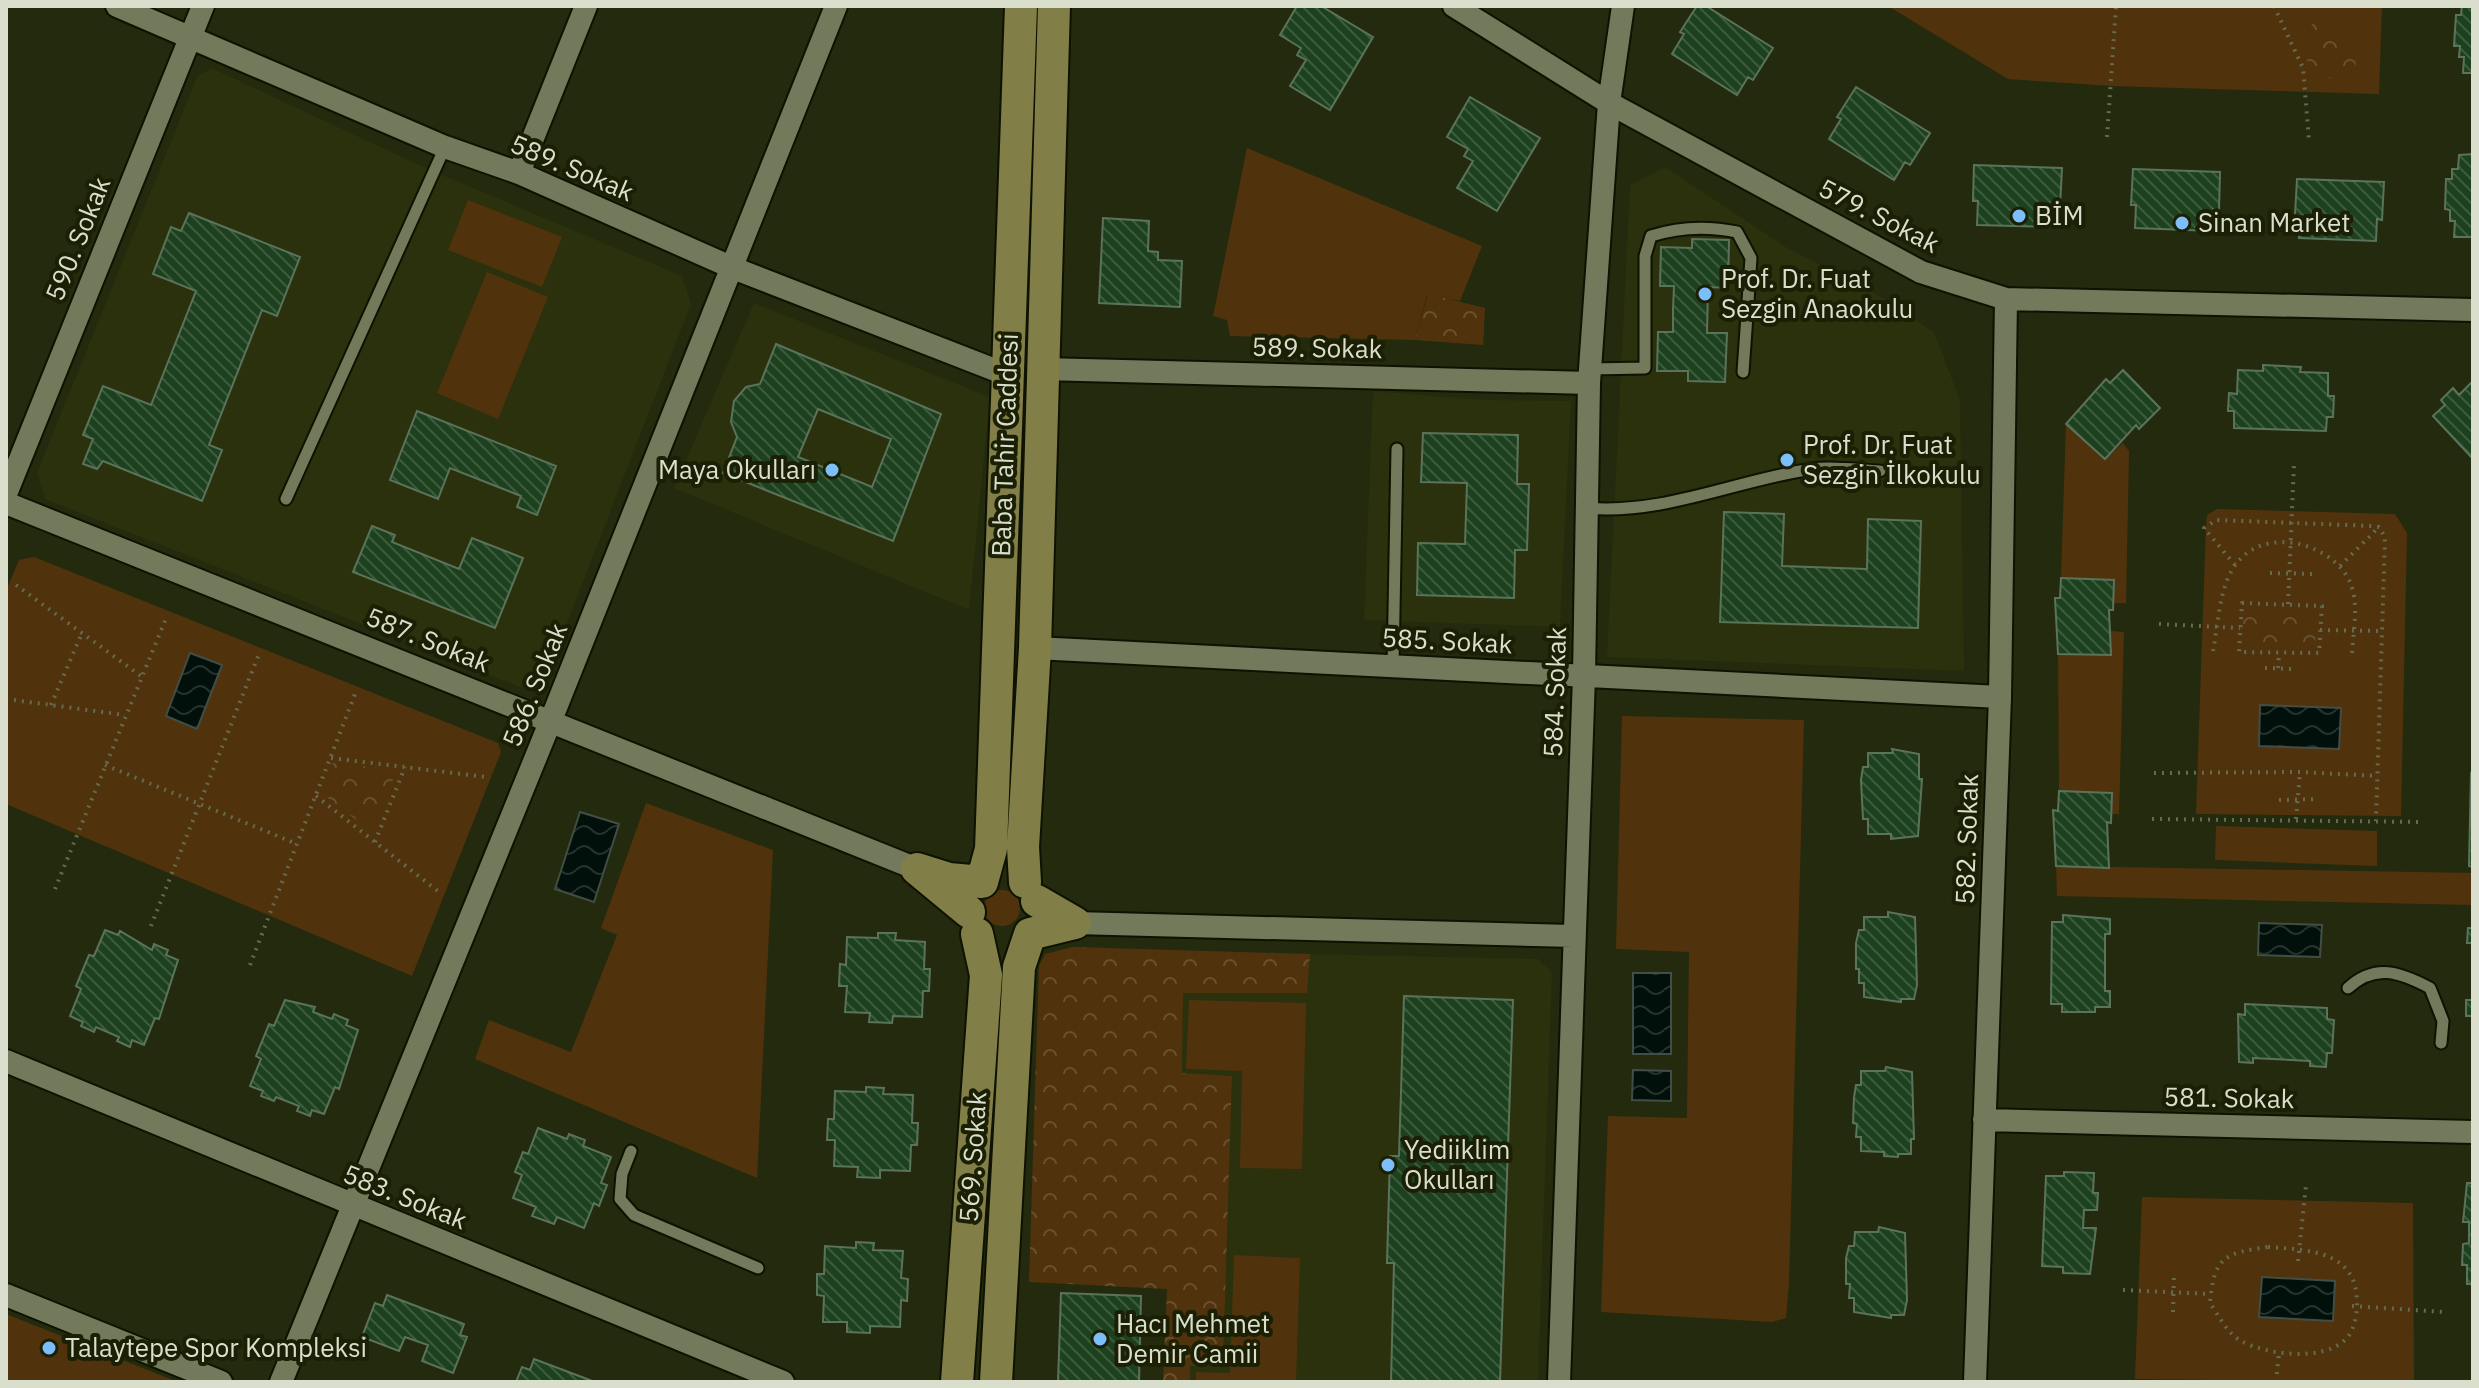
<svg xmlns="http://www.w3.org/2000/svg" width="2479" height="1388" font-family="'IBM Plex Sans',sans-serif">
	<defs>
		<pattern id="park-crowns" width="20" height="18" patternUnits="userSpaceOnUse" patternTransform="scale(2)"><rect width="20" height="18" fill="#50330d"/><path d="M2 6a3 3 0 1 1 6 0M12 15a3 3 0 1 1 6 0" fill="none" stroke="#69502f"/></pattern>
		<pattern id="water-waves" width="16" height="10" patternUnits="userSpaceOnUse" patternTransform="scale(2)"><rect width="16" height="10" fill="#01100b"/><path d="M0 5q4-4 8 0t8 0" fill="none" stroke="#25322d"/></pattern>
		<pattern id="building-back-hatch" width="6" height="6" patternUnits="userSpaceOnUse" patternTransform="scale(2)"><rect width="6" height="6" fill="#1d411e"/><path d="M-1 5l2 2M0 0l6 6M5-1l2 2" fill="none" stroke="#3d5c3e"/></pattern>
	</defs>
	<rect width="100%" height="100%" fill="#242a0d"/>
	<path fill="#2a310c" d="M212,68L421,166L682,276L691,304L544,682L525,689L45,499L37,473L197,77Z
		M1665,167L1789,249L1867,288L1934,332L1960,400L1964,671L1607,657L1630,185Z
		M754,303L990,397L969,610L674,488Z
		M1373,391L1484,400L1571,401L1560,627L1364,620Z
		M1310,954L1538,959L1552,972L1538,1382H1190V1366L1223,1365L1232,1077L1182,1073L1183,992L1307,993Z"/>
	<path fill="#50330d" d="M1888,6H2382L2379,94L2111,86L2008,79Z
		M1247,148L1482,246L1460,301L1427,295L1415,340L1230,336L1227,320L1213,316Z
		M468,200L562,237L542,287L448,250Z
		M487,272L548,297L498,419L437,393Z
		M2066,424L2105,459L2123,443L2129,451L2126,603H2114V580L2061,578Z
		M2217,509L2395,514L2407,533L2401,816L2196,814L2206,525L2207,515Z
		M34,557L498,743L501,752L412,976L6,804V591L19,560Z
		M2111,631L2124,632L2119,814H2112V793L2059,791L2058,654L2111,655Z
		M1622,716L1804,720L1789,1283L1786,1318L1772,1322L1601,1312L1608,1116L1687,1118L1689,952L1616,949Z
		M646,803L773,850L757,1178L475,1059L489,1020L571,1052L617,935L601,928Z
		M2216,826L2377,831V866L2215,860Z
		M2056,866L2473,873V905L2057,896Z
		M984 908a18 18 0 1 1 36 0a18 18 0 1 1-36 0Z
		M1189,1000L1306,1003L1302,1169L1240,1168L1242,1071L1186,1069Z
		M2142,1197L2413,1203L2414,1382L2135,1379Z
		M1234,1255L1300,1258L1296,1382H1196V1372L1230,1373Z
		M6,1314L178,1382H6Z"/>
	<path fill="url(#park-crowns)" d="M2314,22L2359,35L2354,78L2312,77L2300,37Z
		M1428,294L1485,308L1483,345L1415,340Z
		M2242,609L2316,611L2315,652L2241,650Z
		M331,763L397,770L372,832L319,791Z
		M1073,947L1310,954L1307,993H1183L1182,1073L1232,1076L1223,1365L1190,1366V1382H1163L1167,1289L1029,1282L1039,966L1045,954Z"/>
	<path fill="url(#water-waves)" stroke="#424e45" stroke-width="2" d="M190,653L222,665L197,729L166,716Z
		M2260,705L2341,708L2339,749L2259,746Z
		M580,812L619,824L594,902L555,889Z
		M2259,923L2322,925L2320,957L2258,955Z
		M1633,973H1671V1054H1633Z
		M1633,1070L1671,1071V1101L1632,1100Z
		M2262,1277L2335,1281L2333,1321L2259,1317Z"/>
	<path fill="url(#building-back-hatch)" stroke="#5b735b" stroke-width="2" fill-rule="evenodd" d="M1297,6H1321L1373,37L1330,110L1290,86L1306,60L1297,55L1301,48L1280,35Z
		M1697,6H1706L1773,48L1753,80L1748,77L1737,95L1672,54L1684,34L1680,32Z
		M2462,6H2473V73H2463L2464,57H2459L2460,46H2454L2456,15H2461Z
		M1856,87L1930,133L1910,165L1905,162L1894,180L1829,139L1841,119L1837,117Z
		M1470,97L1540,138L1497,211L1457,188L1473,161L1464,156L1468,149L1447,137Z
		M2459,155L2473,154V237H2454L2455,221H2450V210L2445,209L2446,179H2452V169H2458Z
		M1974,165L2062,168L2060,206H2054V227L1977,225L1978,201H1973Z
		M2133,169L2220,172L2219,210L2213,209L2212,231L2135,228L2136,205H2131Z
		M2297,179L2384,182L2382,220L2377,219L2376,241L2299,238L2300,215H2295Z
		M189,213L300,257L277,316L262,310L209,445L222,450L202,501L103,461L97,469L83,464L93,439L83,435L103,386L151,405L196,291L153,274L171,227L181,231Z
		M1103,218L1149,221L1148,251L1158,252V260L1182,261L1180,307L1099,303Z
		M1692,239L1729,240L1728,288L1708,287L1707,333H1727L1725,382L1688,381V371H1657L1658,332H1673V309L1674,286H1660L1661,247L1692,248Z
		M776,344L941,414L893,541L723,473L737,437L731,422L734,401L746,387L760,384ZM818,409L891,439L872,487L798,457Z
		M2263,365L2301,367L2300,372L2328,373V396H2334L2333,417H2327L2326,431L2234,428V411H2228L2229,393L2237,394L2238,370L2263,371Z
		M2123,370L2160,408L2139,429L2136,425L2105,459L2066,424L2106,379L2110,383Z
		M2473,381V459L2433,416L2445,405L2441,400L2453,388L2459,395Z
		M417,411L556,466L537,515L517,507L521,496L450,468L438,499L390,480Z
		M1423,433L1518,435L1517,484H1529L1527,550H1515L1514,598L1417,595L1418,543L1465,544L1467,483L1421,482Z
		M1724,512L1784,514L1782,566L1867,569L1868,519L1921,521L1918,628L1720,622Z
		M372,526L395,535L392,542L459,569L472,538L523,558L495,628L353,572Z
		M2061,578L2114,580L2113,610H2109L2111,655L2058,654L2055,598H2060Z
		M1892,749L1919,754V779H1922L1918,836L1891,839V834H1868V819H1863L1861,780L1863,767H1868V753H1893Z
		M2471,773L2473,774V867L2469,866Z
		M2059,791L2112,793L2111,823L2107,822L2109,868L2056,866L2053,810L2058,811Z
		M1888,912L1915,917L1917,985L1914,999H1901V1002L1864,997V983H1859V969H1856V943L1859,930H1864V917H1888Z
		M2063,915L2110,919V934H2105V991H2110V1007H2095V1012H2062V1004H2051L2052,922H2063Z
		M2468,928H2473V1016H2466V1000H2472V943H2467Z
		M105,930L118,935L120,931L152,950L154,944L168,950L166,955L178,960L159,1019L155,1018L144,1045L132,1040L130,1047L117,1041L119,1037L96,1027L94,1032L81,1026L83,1022L70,1016L81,989L76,986L89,955L94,956Z
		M878,933H896L895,940L925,942L924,969H930L929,991H923L922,1017L893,1016L892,1023L869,1022L870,1013L845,1012L847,986H839L840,964L846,965L847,937L878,938Z
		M1404,996L1513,1000L1500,1382H1391L1394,1263H1387L1390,1156H1399Z
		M285,1000L315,1007L313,1012L332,1019L334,1014L348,1020L346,1025L358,1030L339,1089L335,1087L324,1114L312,1110L310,1116L297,1111L299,1106L276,1097L274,1101L261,1096L263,1091L250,1086L261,1059L256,1056L269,1024L274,1026Z
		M2245,1004L2327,1008V1019L2334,1020L2332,1053H2327L2326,1067L2310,1066V1061L2253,1058V1063L2239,1062L2238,1014L2245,1015Z
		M1886,1067L1912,1072L1914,1139H1911V1154H1898V1157L1884,1156V1152L1861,1151V1137H1856L1857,1124L1853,1123L1854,1097L1856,1085H1861V1071H1885Z
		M866,1087L884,1088L883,1094L913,1095L912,1123H918L917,1145H911L910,1171L880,1170V1178L857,1177L858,1167L834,1166L835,1140H827L828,1119H834L835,1091L866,1092Z
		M538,1128L567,1139L569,1134L585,1140L583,1146L611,1157L601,1183L607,1185L599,1206L594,1203L584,1228L557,1217L554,1224L532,1216L536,1207L513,1198L522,1175L515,1172L523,1152L528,1154Z
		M2064,1172L2094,1173L2093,1193H2098L2097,1210H2084L2083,1228H2096L2090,1274L2063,1273V1267L2042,1266L2046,1176H2064Z
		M2467,1183H2473V1284H2467V1265H2462L2463,1244L2469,1243V1222H2463Z
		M1879,1227L1905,1233L1907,1300L1904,1315H1891V1318L1854,1312V1298H1849L1850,1284H1846V1258L1849,1246H1854L1855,1232H1878Z
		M856,1242L874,1243L873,1250L903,1251L901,1278L908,1279L907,1301L901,1300L900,1327L870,1326V1333L847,1332V1322H823L824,1296L817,1295V1274H824L825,1246L856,1248Z
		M1061,1293L1141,1296L1139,1382H1058Z
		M387,1295L464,1324L460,1335L467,1337L453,1373L422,1361L428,1345L405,1337L399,1351L362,1337L375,1303L383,1306Z
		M534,1359L595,1382H516L522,1367L530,1370Z"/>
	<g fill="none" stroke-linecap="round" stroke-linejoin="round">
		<g stroke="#0e1200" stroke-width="15">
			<path id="lane" d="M1590,369L1645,368V256L1651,236C1679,227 1708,226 1737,232L1751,258L1743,372
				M286,499L445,147
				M1587,508C1664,515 1737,480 1812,469C1834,466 1858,470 1880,471
				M1393,666L1397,449
				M2348,988C2375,963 2400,972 2430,988L2443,1021L2441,1043
				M631,1151L622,1174L620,1199L634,1215L758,1268"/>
		</g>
		<g stroke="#0e1200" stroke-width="26">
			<path id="street" d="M117,6L445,147L519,173L733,268L1008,375
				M1454,6L1609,103L1921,272L2006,299L2473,310
				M519,173L586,6
				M1043,369L1589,383
				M6,494L203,6
				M6,503L917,869
				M1035,648L2000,697
				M1075,923L1573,936
				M6,1061L783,1382
				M1984,1120L2473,1132
				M6,1295L221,1382
				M281,1382L551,720L836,6
				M1559,1382L1584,676L1589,383L1609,103L1623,6
				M1975,1382L2000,697L2006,299"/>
		</g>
		<g stroke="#0e1200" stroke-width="36">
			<path id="secondary" d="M1025,882L1023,847L1035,648L1054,6
				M969,912L917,869L949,879L982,882L991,849L1021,6
				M957,1382L986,975L977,934
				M996,1382L1019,967L1030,934L1075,923L1037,901"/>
		</g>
		<path stroke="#656a51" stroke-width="4" stroke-dasharray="2 6" stroke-linecap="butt" d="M2107,6H2126
			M2274,6L2303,68L2309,140
			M2107,137L2116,6
			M2235,565L2204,528L2216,520L2372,526L2379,527L2385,537L2376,821
			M2340,566L2378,528
			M2270,573L2312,574
			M16,585L141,676
			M2242,603L2322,606L2319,653L2239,652Z
			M2288,604L2294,464
			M2159,624L2240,628
			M2320,630L2382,631
			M2213,651C2218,625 2219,589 2234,567C2261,525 2329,541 2349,580C2360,602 2353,631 2352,654
			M2265,668L2292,669
			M2278,668L2279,653
			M6,699L125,715
			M51,705L82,633
			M331,758L486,777
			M105,765L297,844
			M2154,773L2300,772L2378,776
			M316,796L439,892
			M2279,800L2319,799
			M2152,819L2423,822
			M2296,819L2300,772
			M375,842L405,767
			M55,889L167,616
			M151,926L259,654
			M250,965L355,694
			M2268,1247C2311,1250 2358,1251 2357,1305C2357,1315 2354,1331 2346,1339C2323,1362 2267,1355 2241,1341C2228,1334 2218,1315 2210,1303C2214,1257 2224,1253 2268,1247Z
			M2298,1261L2306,1185
			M2123,1290L2211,1294
			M2352,1306L2444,1312
			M2173,1312L2174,1273
			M2276,1382L2279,1353"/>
		<use href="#lane" stroke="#737a5b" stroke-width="11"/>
		<use href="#street" stroke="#737a5b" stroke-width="22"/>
		<use href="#secondary" stroke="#817e47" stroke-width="32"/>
	</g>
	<g fill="#7bbef9" stroke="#1b2004" stroke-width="3">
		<circle cx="2019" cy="216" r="8"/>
		<circle cx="2182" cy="223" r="8"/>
		<circle cx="1705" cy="294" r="8"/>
		<circle cx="1787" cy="460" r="8"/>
		<circle cx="832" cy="470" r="8"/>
		<circle cx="1388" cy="1165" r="8"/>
		<circle cx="1100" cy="1339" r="8"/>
		<circle cx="49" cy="1348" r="8"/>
	</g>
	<g text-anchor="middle" stroke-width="8" stroke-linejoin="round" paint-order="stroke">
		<g font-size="26" fill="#dadfcd" stroke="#1b2004">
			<text transform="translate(572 168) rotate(23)" y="9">589. Sokak</text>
			<text transform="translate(1879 216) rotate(27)" y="9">579. Sokak</text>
			<text transform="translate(78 239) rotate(-68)" y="9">590. Sokak</text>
			<text transform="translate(1317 348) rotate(1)" y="9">589. Sokak</text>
			<text transform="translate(1005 445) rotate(-88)" y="9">Baba Tahir Caddesi</text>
			<text transform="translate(428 640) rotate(22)" y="9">587. Sokak</text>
			<text transform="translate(1447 641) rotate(3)" y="9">585. Sokak</text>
			<text transform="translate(535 685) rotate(-68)" y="9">586. Sokak</text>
			<text transform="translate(1555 692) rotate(-88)" y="9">584. Sokak</text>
			<text transform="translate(1967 839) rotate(-88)" y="9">582. Sokak</text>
			<text transform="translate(2229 1098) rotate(1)" y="9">581. Sokak</text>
			<text transform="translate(973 1157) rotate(-86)" y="9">569. Sokak</text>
			<text transform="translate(405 1197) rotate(22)" y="9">583. Sokak</text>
		</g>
		<g font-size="26" fill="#dadfcd" stroke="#1b2004" text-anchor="start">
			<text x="2035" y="225">BİM</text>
			<text x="2198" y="232">Sinan Market</text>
			<text x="1721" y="288">Prof. Dr. Fuat<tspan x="1721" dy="30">Sezgin Anaokulu</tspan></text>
			<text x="1803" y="454">Prof. Dr. Fuat<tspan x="1803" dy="30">Sezgin İlkokulu</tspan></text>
			<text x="816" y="479" text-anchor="end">Maya Okulları</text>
			<text x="1404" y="1159">Yediiklim<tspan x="1404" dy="30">Okulları</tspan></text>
			<text x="1116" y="1333">Hacı Mehmet<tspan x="1116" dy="30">Demir Camii</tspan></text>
			<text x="65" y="1357">Talaytepe Spor Kompleksi</text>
		</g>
	</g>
	<rect width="2479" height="1388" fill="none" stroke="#dadfcd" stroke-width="16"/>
</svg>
